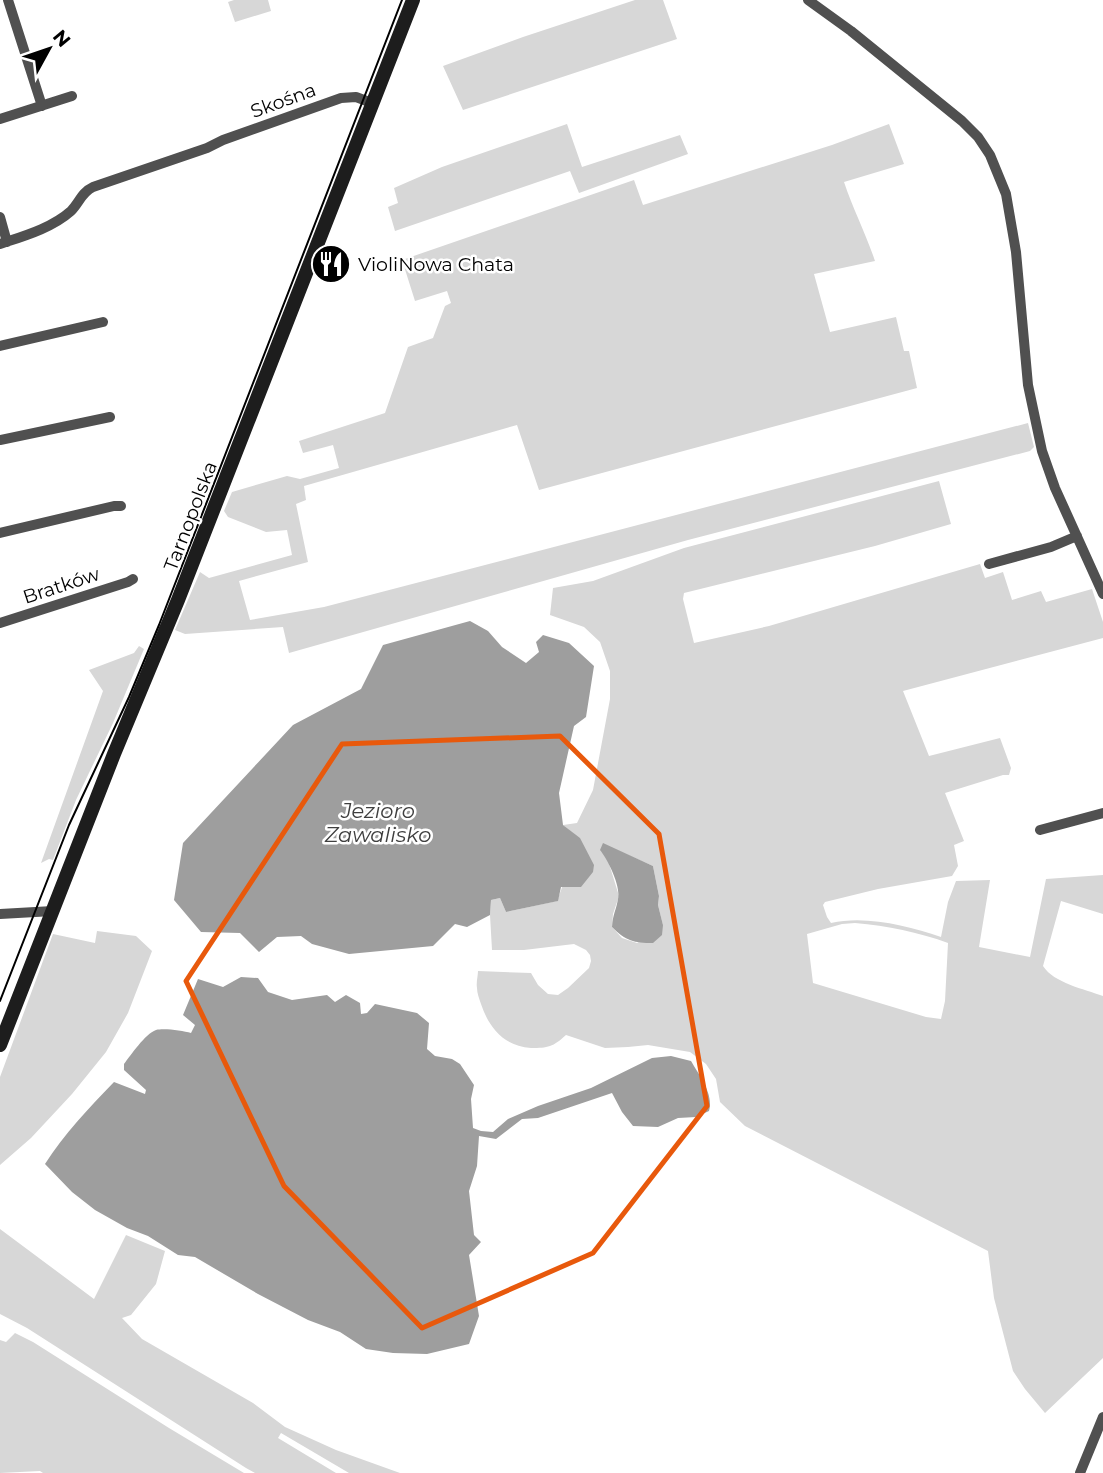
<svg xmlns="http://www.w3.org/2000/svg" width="1103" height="1473" font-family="Montserrat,sans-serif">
	<rect width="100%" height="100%" fill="#fff"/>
	<path fill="#d7d7d7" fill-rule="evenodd" d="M234,0H268L271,11L235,22L228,2Z
		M635,0H663L677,39L463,110L443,66L523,37Z
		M567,124L582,167L680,135L688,154L579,193L570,171L395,231L388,207L398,203L394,188L442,167Z
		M889,124L904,164L844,182C853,209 866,234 875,261L814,274L830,332L896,317L904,351H909L917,388L539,490L517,425L304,486L306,500L296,504L308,562L239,581L250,620L324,607L1028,423L1034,447L1030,451L688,540L289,653L283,627L185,634L175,630L200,572L209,578L292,555L287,530L266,532L228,517L224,511L232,492L287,476L300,479L339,468L333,445L303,453L299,441L385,413L408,347L433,338L445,306L451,303L447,291L415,301L402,260L634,180L643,205L832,145Z
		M939,481L951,524L875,546L684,593L683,599L694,643L769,626L980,564L985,578L1003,572L1012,600L1041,591L1046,602L1092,589L1103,622V638L903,691L929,756L1000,738L1011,768L1009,775H1003L945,793L964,841L954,845L958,866L952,876L878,889L825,902L823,905L827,917L831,923C866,915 908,926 941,937L948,902L956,881L990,880L979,947L1030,957L1046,879L1103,875V914L1061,901L1043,966C1054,983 1084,989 1103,996V1358L1045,1413L1025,1389L1013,1371L994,1298L988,1251L745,1126L720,1102L716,1079L706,1064L690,1052L648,1045L628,1047L605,1048L566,1035C553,1047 548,1048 531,1048C504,1046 489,1028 481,1004C479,998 477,993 477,988C476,982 478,976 478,971L531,973L538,985L548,994L558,995L568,988L589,968L591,961L590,955L586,950L574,944L524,950H492L490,915L491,900L500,898L506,912L557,901L580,839L563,825L577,823L593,790L610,699V671L600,642L584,627L550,615L553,588L593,581L684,548ZM603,844L653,866L659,896L658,905L663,925L637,943L622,938L612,927L613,914L619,896ZM855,923C888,926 918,932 948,943L945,1001L941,1019L926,1017L813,983L807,934L842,924Z
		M139,646L144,649L113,723L76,800L53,860L49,859L41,863L103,691L89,670L134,653Z
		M97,931L136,936L152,951L128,1013L106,1052L72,1094L31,1138L0,1165V1077L53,934L95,943Z
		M0,1229L94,1299L126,1235L165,1251L156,1284L131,1315L122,1318L142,1339L253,1403L285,1427L336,1450L400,1473H349L281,1433L278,1438L336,1473H255L246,1468L27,1328L0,1314Z
		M15,1333L33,1342L169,1428L244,1473H43L40,1471L0,1473V1340L6,1342Z"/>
	<path fill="#9e9e9e" d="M470,621L488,631L502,647L526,663L539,652L536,642L543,635L569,643L594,666L586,717L574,726L559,793L563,825L580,838L594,865L593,872L581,887H561L558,901L506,912L500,898L491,900L490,915L467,927L455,924L433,946L349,954L312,944L301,936L277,937L259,952L240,933L201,932L174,900L183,843L293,725L361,689L383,645Z
		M603,843L653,866L659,896L658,905L663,925L662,935L653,943C634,943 626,941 612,927C613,913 616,911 618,899C621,886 608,860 600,850Z
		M241,977L258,978L268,992L292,1000L327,995L335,1002L346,995L360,1003L361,1014L367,1013L375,1004L417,1013L429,1023L427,1049L435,1056L452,1059L460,1064L474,1085L471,1099L473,1128L481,1131L493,1132L508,1119L538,1106L591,1088L652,1058L671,1056L691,1061C699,1075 714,1094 709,1111L696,1117L678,1118L658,1127L633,1126L622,1112L612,1093L538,1118L522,1119L496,1139L479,1136L477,1166L469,1191L474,1235L481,1242L469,1255L479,1316L469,1344L427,1354L393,1353L366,1349L340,1332L308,1320L258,1294L195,1257L178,1255L148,1236L127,1228L95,1210L72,1192L45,1164C64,1134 89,1108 114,1082L145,1094L146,1090L124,1070V1064C131,1055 145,1034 156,1030C165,1028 183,1031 191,1033L195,1025L183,1015L198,979L223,987Z"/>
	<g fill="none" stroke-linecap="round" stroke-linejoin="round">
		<path stroke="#505050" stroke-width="10" d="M8,0L42,106
			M808,0L851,31L962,121L978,137L990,155L1006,194L1016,252L1028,385L1042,451L1055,488L1103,594
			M0,119L72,96
			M0,217L7,242
			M0,244C24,236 52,228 71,211C79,203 82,192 93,187L207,148L223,140L341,98L356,97L372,103
			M0,346L103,322
			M0,440L110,417
			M0,533L114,506H121
			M989,564L1051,547L1077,536
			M0,623L128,582L133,579
			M1040,830L1103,813
			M0,914L53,911
			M1080,1473L1103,1417"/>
		<path stroke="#1d1d1d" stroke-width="14" d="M0,1045L114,754L178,600L413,0"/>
		<path stroke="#000" stroke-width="2" d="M0,1001L69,825L129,697L159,625L402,0"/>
	</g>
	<path fill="none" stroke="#e8590c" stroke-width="5" stroke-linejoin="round" d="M560,736L659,834L707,1106L593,1253L422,1328L284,1186L186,981L342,744Z"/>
	<defs>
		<g id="restaurant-disc" transform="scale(2.0125)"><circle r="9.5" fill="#000" stroke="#fff"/><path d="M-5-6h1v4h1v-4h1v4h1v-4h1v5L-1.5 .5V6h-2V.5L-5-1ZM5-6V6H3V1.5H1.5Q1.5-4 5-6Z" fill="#fff"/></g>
	</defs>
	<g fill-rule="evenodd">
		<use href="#restaurant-disc" x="331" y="264"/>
	</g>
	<g text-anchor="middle" stroke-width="5" stroke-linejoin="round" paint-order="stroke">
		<g font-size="19" fill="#000" stroke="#fff">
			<text transform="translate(283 100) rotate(-20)" y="7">Skośna</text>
			<text transform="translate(190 516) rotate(-69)" y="7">Tarnopolska</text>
			<text transform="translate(61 585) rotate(-18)" y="7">Bratków</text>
		</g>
		<g font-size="19" fill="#000" stroke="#fff" text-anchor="start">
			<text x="358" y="271">VioliNowa Chata</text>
		</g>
		<g font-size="21" font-style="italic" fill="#3f3f3f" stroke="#fff">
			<text x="378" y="818">Jezioro<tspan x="378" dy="24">Zawalisko</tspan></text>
		</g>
	</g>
	<g transform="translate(49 49) rotate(50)" stroke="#ffffff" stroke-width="5" paint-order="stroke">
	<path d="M0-5L12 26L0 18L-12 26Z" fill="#000000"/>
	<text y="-10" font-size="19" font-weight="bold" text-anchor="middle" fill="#000000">N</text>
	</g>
</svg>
